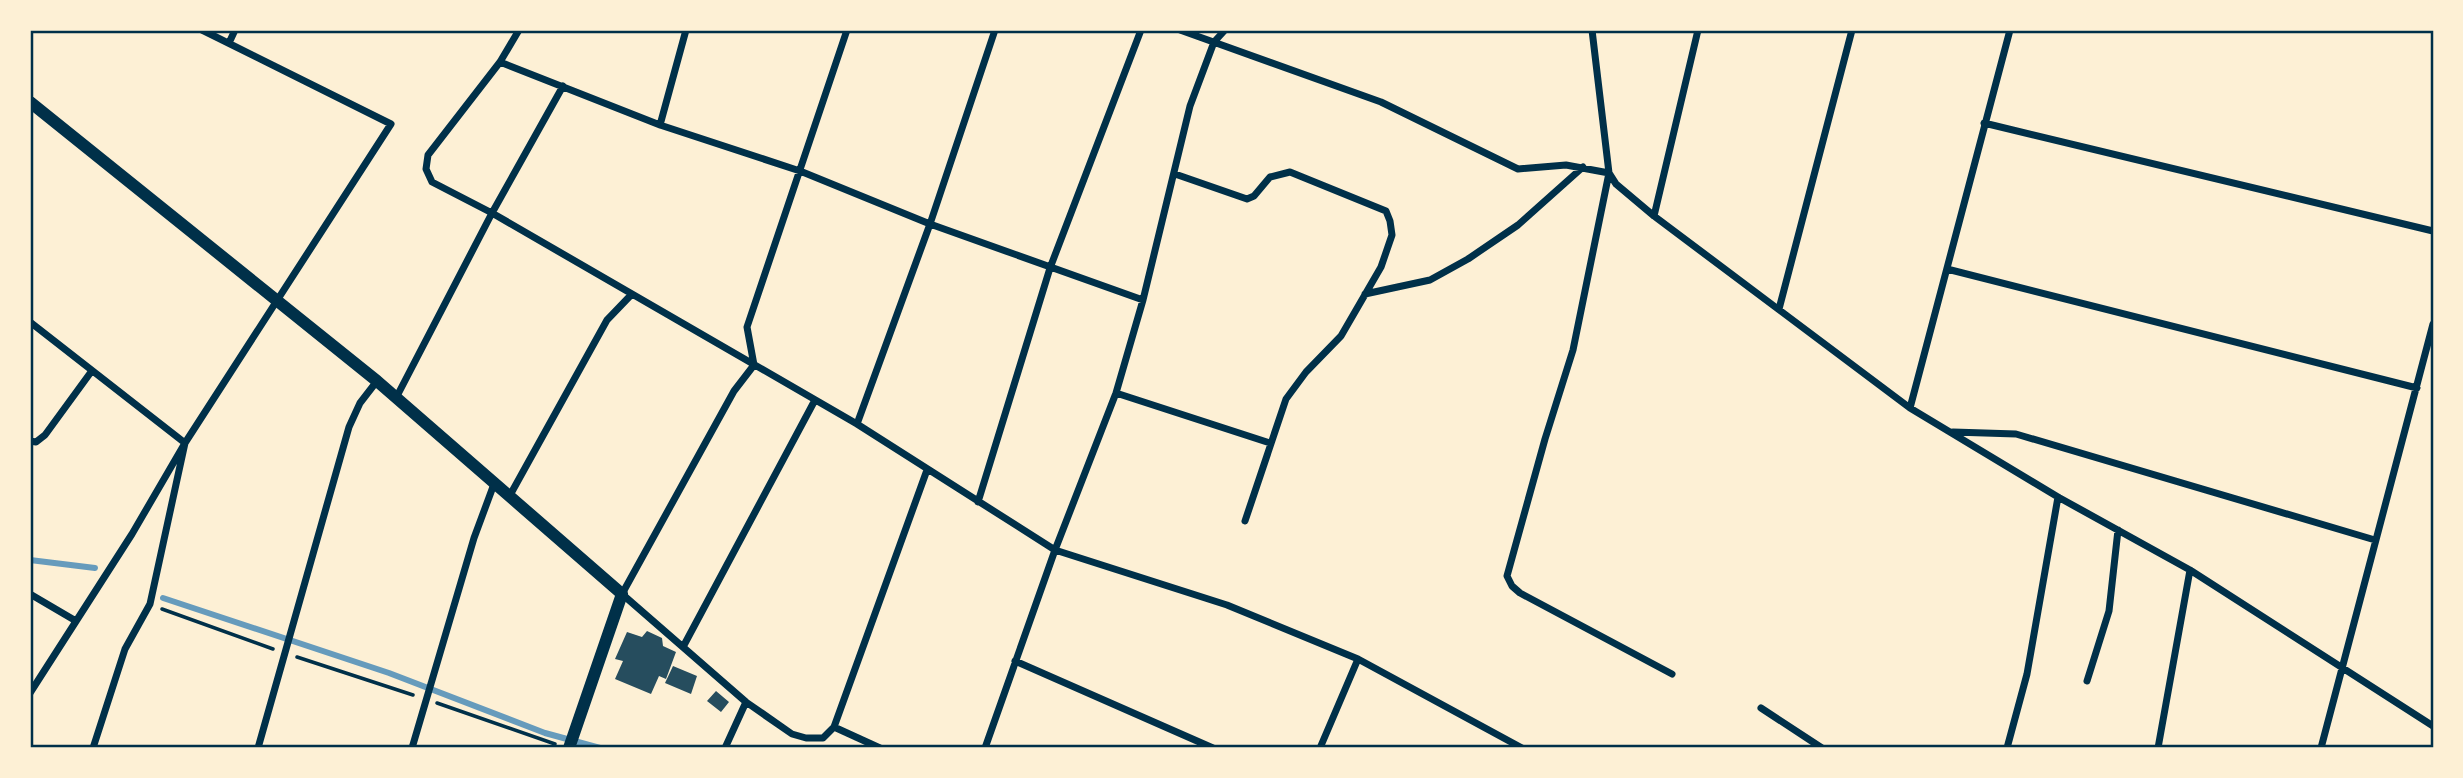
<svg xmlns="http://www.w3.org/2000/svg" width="2463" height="778" font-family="Raleway,sans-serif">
	<rect width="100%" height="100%" fill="#fdf0d5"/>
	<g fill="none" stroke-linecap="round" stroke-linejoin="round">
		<path stroke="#669bbc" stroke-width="6" d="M30,560L95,568
			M163,598L389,673L545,733L600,748"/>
	</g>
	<path fill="#264d5e" d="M647,631L662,638L663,646L676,652L666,679L659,676L651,694L615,679L623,661L615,659L627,632L642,637Z
		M673,666L697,676L691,694L665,683Z
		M716,691L729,702L721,712L707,701Z"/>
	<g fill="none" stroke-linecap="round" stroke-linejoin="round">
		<path stroke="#003049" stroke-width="3.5" d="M162,609L273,649
			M297,657L413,695
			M437,703L555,744"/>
		<path stroke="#003049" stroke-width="7" d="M519,30L500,62L428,155L426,169L432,182L492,213L857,424L1055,550L1227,605L1358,659L1522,748
			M847,30L747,327L754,365L734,391L622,594L746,702L792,734L806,738H823L834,727L927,470
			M1180,30L1381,102L1518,169L1566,165L1609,173L1616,184L1654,216L1910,408L2058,497L2190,570L2433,726
			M1592,30L1609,173L1573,350L1545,439L1507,576L1512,586L1520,593L1672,674
			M229,43L235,30
			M500,62L660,125L800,171L930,224L1143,300
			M1984,123L2433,231
			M660,125L686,30
			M1175,174L1247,199L1254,196L1270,177L1290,172L1386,211L1390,221L1392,235L1381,267L1341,336L1306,372L1286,399L1245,521
			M1654,216L1698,30
			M1947,269L2417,388
			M1365,294L1430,280L1468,259L1518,225L1583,167
			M1779,309L1852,30
			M30,322L185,443L150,604L125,649L93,748
			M1116,393L1270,443
			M396,398L492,213L563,86
			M1910,408L2010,30
			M857,424L930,224L995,30
			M1953,432L2016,434L2375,540
			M30,441L36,442L45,435L91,372
			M509,497L607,320L631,295
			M978,502L1050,268L1141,30
			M30,594L76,621
			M683,647L815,400
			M1015,661L1213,748
			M2087,681L2109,611L2118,530
			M30,693L132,534L185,443L391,124L202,30
			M1761,708L1822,748
			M834,727L880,748
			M258,748L349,427L360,403L377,381
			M412,748L474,538L494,484
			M725,748L746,702
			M985,748L1055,550L1116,393L1143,300L1190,106L1214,42L1225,30
			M1320,748L1358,659
			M2007,748L2027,674L2058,497
			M2158,748L2190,570
			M2321,748L2433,324"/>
		<path stroke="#003049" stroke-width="12" d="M30,102L377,381L622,594L569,748"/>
	</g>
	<rect width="2463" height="778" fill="none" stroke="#fdf0d5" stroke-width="63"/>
	<rect x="32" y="32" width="2400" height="714" fill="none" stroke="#003049" stroke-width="2.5"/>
</svg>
